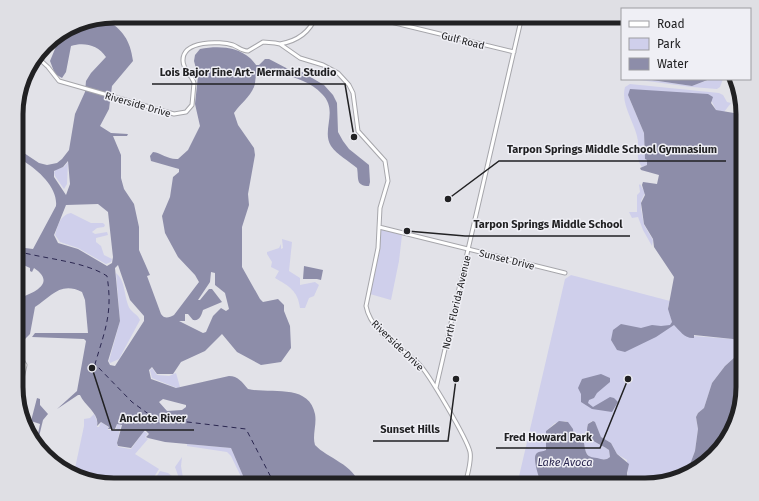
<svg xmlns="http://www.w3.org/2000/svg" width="759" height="501" font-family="'Fira Sans',sans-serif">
	<rect width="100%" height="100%" fill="#e2e2e8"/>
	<path fill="#cfcfeb" d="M632,79H645L692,86L711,79H723L720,87L717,89L692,87Z
		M630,84L719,93L723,95L727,102L731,103L724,112L716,110L708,94L628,95L644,133L645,159L647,160V165L642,167C636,159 638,151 638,141C636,124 620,105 625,87Z
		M68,162L67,184L64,189L55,176L54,172L57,169L64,167Z
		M640,184L645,193L641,201V209L644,225L653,240L652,246L643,230L638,217L632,218L629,212H637V195L640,192L639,185Z
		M71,213L91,223H103L105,225L104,227L97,228L92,232L95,234L107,232L108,235L96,238V242L101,246L104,255L112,259L111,262L106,264L78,248L60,242L55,235C58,225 60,215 71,213Z
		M380,229L402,235L399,261L391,300L370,294L379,249Z
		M282,239L292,242L289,271L300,278V285L315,282L319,285L314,296L309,298L305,308H300C298,291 289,286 275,278L279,271L271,267L272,262L267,254V252L279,248L281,244V249L283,248Z
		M116,273C125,280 124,294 128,305C130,312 138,314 140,320L119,359L110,363L109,361L120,321Z
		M571,275L670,301L668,306L672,322L693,336L733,339L743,343V355L735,357L725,366L712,383L704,408L698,413L696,417L698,429L695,451L689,467L692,472L651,485H628L627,460L617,454L611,443L601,437L595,423L592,421L588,424C583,441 598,442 609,450L610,457L607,459C596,461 584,458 585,446L574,438L572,428L566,421L555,423L546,431L547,448L535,461L541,485H517L565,279Z
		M152,368L157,375L169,376L176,373L180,387L177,388L152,378L150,370Z
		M94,414L97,421V427H99L101,422L108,427V430H116L117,424L121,425L117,443L118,447L131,449L144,431L148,434L145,437L148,439L135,454L159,469L149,485H126L74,473L84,426V419L90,418Z
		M187,444L231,448L247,485H245L231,456L227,452L187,446Z
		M182,457L181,466L183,478L179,485H151L160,471L168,473L177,480L179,478L175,467Z"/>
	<path fill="#8d8da9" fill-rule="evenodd" d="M105,18C123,31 130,39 133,61L112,86L109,109L100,126L111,133L128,134L127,136H113L121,155V178L124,189L134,204L139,227V250L150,275L147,276L161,314C164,319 169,318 174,315L199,282L195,275L178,257L165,233L162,216L170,197L173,177L179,172V169L151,161L150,156L153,152C162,153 168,160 178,159L188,150L200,126L195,104L198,76L194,61L195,55L200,49C217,46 236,46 250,58C252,60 254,62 256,65H259L265,59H269L290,70L302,72L324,85L333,95L337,103L338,132L343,141L349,149L369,165L370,182L369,186C355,186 359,178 357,168C349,161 337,155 331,146C321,130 339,111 322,94C311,82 295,77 280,74C274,72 268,72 263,69C253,72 257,80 254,87C250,97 240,104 234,113L238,125L254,148L255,155L248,194L249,205L242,227V267L260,299L263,302L278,299L284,305V311L290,326L291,348L281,362L261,365L237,352L222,334L205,351L181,362L173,374H157L152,367L149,370L151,379L176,388L229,376C238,376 242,382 248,389C271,394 309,383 315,414C317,424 312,436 315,445C327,458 355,465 359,485H247L231,448L165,442L148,438L146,437L149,434L145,430L131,448L118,446L117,443L122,425L117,424L115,429H108L109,427L101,422L97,426C100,414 85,406 80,395H78L57,409L77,391L86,341L84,339L32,337L35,333H88L85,300L82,292C60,281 51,297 35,307L30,334L17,347V299C31,294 58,284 34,268L32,272L30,271V268L17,262V247L33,249L56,206C58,188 39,171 25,162L21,171L17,173L19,163L17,160V119C29,125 22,137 19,147L21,151L39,163L47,165L57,163L62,159L69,150L75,114L85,92L86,81L91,73L106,57C98,45 84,42 71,46L66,72L62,78L55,74L50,61L57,44L73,31L76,24ZM68,161L70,184L66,195L54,177V171L63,167ZM98,204L108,212L113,257L112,263L107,266L78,249L58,243L54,235L66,205ZM118,265L130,300L144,316V321L115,366L110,365L108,361L120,321L115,268ZM211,272L215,273V285L225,293L229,309L226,311L221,308L213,316L206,332L203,333L179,321H185V314H188L193,320C200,321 201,316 203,310L222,302L212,289H209L200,300H198L210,282ZM163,399L186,405V407L182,410L167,411L159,402Z
		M645,79H710L692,86Z
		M630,89L708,94L713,97L711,103L716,110L734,113L743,109V343L733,339L694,335V338C685,339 680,331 674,325L656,337L625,352L617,350L611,340L613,330L621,324L641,328L652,325L661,326L670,325L672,322L668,309L674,277L654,247L653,239L644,224L641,203L645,195L642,185L643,182L657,184L659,175L641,170L640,168L647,165V160L645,159L644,133L628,95Z
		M304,266L323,270L321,280L317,279H303Z
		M743,355V393L726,442L692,472L689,467L695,451L698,429L696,417L698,413L704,408L712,383L725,366L735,357Z
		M601,374L610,378V382L597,393L594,398L589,400L588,403L593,407L610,397L614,398L618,402L612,412L592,409L581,402V394L578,388L582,379Z
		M37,398L40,399V405L48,414L43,420L37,445L36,443L40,424L31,421Z
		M559,421L568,422L573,429L574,438L584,443C586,454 586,457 597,458C601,459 603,460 607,459L610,457L609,450C598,442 583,441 588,424L593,421L595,422L601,437L611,443L617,454L629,464L627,473L628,485H541C540,479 531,457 537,453C539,451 543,452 546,450V431Z"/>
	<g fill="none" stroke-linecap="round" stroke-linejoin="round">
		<path stroke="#2b2750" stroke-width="1" stroke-dasharray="5 4" stroke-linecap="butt" d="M17,251C44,259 84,261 107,276C113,313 105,330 95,364L132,402L154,418L246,429L275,485"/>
		<g stroke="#a6a6ab" stroke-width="5">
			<path id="minor" d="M366,16L514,52
				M280,44C297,41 310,32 316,16
				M37,57L48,67L59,81L174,114L186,112L192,105L194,83C192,75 183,70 183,61C182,40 220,41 233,45C238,47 242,51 248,51L263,42L275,43L280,44L300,58L323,65L338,73L349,85L353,93L358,131L385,161L388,181L380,208L378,248L366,306C371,332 399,346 418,363C428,372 467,439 470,452C472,462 467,475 465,485
				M379,227L565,273
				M17,357L22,360L25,365L17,401
				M436,388L522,16
				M90,478L121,485"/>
		</g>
		<use href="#minor" stroke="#fff" stroke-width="3"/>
	</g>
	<g text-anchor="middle" stroke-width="3" stroke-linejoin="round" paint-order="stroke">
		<g font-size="10" fill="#212123" stroke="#efeff5">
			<text transform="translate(463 40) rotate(14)" y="4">Gulf Road</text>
			<text transform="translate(138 104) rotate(16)" y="4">Riverside Drive</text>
			<text transform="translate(507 259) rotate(14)" y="4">Sunset Drive</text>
			<text transform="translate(456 302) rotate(-77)" y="4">North Florida Avenue</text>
			<text transform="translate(398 345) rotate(44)" y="4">Riverside Drive</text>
		</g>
		<g font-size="11" font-style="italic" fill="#2b2750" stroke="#efeff5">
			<text x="565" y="466">Lake Avoca</text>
		</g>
	</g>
	<path d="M0 0H759V501H0ZM114 23H645A91 91 0 0 1 736 114V387A91 91 0 0 1 645 478H114A91 91 0 0 1 23 387V114A91 91 0 0 1 114 23Z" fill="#dfdfe4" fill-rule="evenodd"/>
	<path fill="none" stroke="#212123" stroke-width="5" d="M114 23H645A91 91 0 0 1 736 114V387A91 91 0 0 1 645 478H114A91 91 0 0 1 23 387V114A91 91 0 0 1 114 23Z"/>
	<path fill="none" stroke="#212123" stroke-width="1.5" d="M354 137L345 84H152M448 199L499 161H726M407 231L465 236H630M92 368L112 430H194M456 379L448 441H373M628 379L600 448H496"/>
	<g fill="#212123" stroke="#efeff5" stroke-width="1.5">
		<circle cx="354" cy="137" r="4"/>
		<circle cx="448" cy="199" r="4"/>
		<circle cx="407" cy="231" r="4"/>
		<circle cx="92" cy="368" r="4"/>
		<circle cx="456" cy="379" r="4"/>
		<circle cx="628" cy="379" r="4"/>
	</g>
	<g font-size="11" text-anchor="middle" font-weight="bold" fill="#212123" stroke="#efeff5" stroke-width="3" stroke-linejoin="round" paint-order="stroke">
		<text x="248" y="76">Lois Bajor Fine Art- Mermaid Studio</text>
		<text x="612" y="153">Tarpon Springs Middle School Gymnasium</text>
		<text x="548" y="228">Tarpon Springs Middle School</text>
		<text x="153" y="422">Anclote River</text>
		<text x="410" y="433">Sunset Hills</text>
		<text x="548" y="441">Fred Howard Park</text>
	</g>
	<rect x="621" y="8" width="130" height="72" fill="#efeff5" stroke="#9d9da1"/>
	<rect x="629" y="21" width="20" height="6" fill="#ffffff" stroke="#9d9da1"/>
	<text x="657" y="28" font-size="12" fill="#212123">Road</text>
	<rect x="629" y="38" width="20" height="12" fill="#cfcfeb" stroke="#9d9da1"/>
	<text x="657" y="48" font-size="12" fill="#212123">Park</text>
	<rect x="629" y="58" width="20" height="12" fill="#8d8da9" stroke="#9d9da1"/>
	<text x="657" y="68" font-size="12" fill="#212123">Water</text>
</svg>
